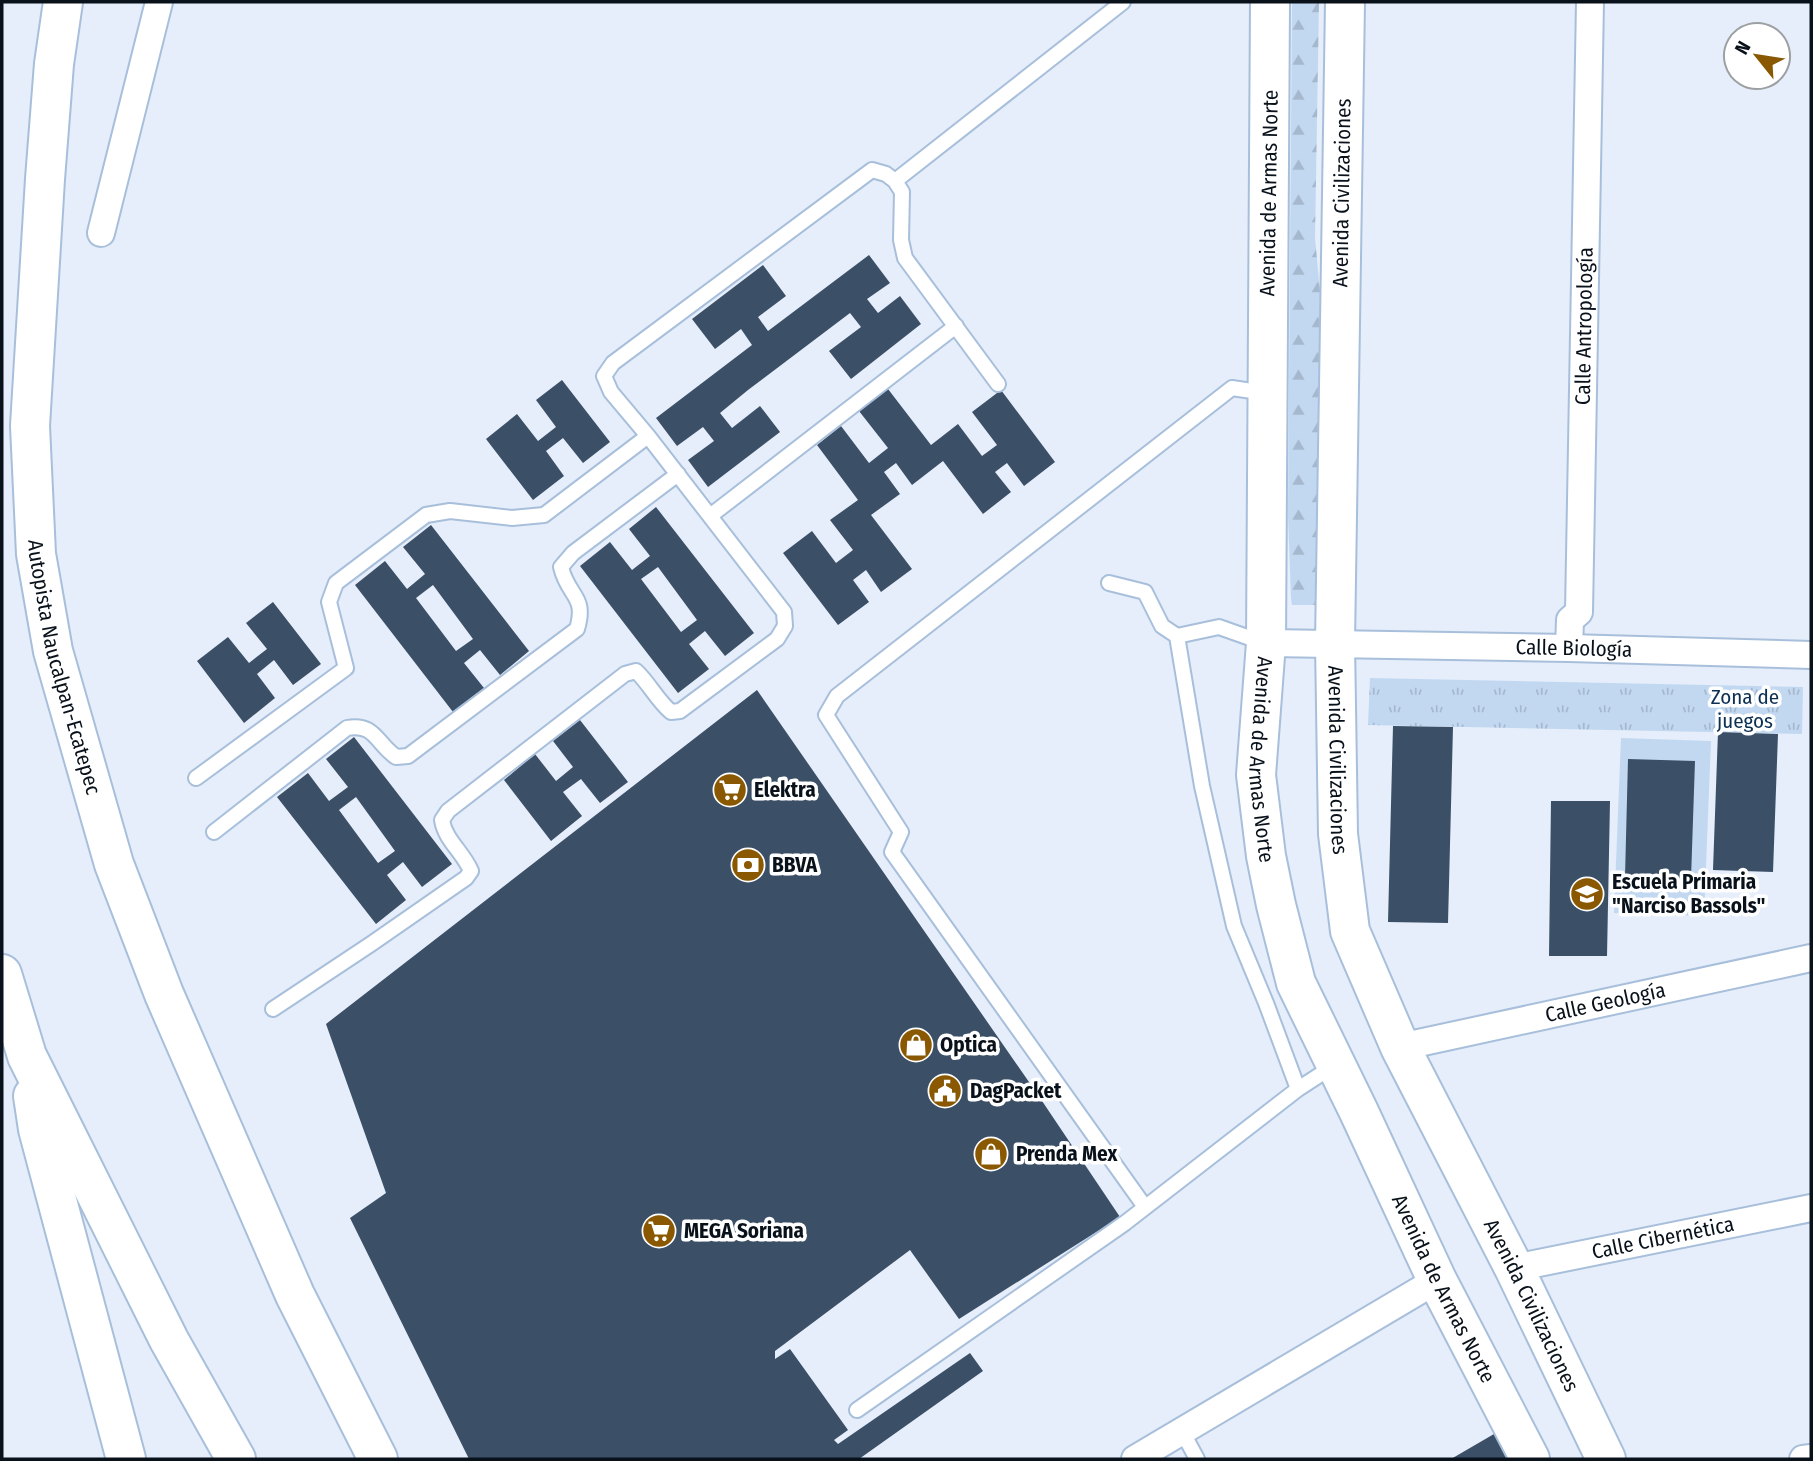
<svg xmlns="http://www.w3.org/2000/svg" width="1813" height="1461" font-family="'Fira Sans Condensed',sans-serif">
	<defs>
		<pattern id="forest-firs" width="22" height="20" patternUnits="userSpaceOnUse" patternTransform="scale(1.75)"><rect width="22" height="20" fill="#c2d8f1"/><path d="M5 1l3.5 6h-7zM16 11l3.5 6h-7z" fill="#a5b8ce"/></pattern>
		<pattern id="park-tufts" width="24" height="20" patternUnits="userSpaceOnUse" patternTransform="scale(1.75)"><rect width="24" height="20" fill="#c2d8f1"/><path d="M3 7l-1-3M5 7V3M7 7l1-3M15 17l-1-3M17 17v-4M19 17l1-3" fill="none" stroke="#a5b8ce"/></pattern>
	</defs>
	<rect width="100%" height="100%" fill="#e5eefa"/>
	<path fill="url(#forest-firs)" d="M1292,2H1319L1315,238L1324,334L1321,605H1292L1291,598L1288,516Z"/>
	<path fill="url(#park-tufts)" d="M1370,678L1803,687L1802,734L1368,725Z"/>
	<path fill="#c2d8f1" d="M1621,738L1711,741L1704,916L1614,913Z"/>
	<path fill="#3b4f66" fill-rule="evenodd" d="M869,255L890,283L867,299L878,313L900,296L921,324L851,379L829,351L861,327L850,313L748,390L720,413L732,428L760,406L780,432L708,487L688,460L714,441L703,427L677,446L656,418L752,345L741,329L715,349L692,319L763,265L786,296L758,317L768,331Z
		M562,380L610,442L583,463L563,438L546,451L564,476L533,500L486,439L517,414L538,441L556,427L536,400Z
		M888,389L931,445L958,424L982,456L997,445L972,412L1001,390L1055,462L1024,486L1007,463L995,472L1011,492L983,514L943,461L912,485L896,463L884,472L900,494L871,515L912,569L881,592L866,570L853,580L869,602L838,625L783,553L812,531L836,563L853,550L830,520L858,500L817,445L841,426L869,463L888,448L859,411Z
		M656,507L754,633L725,656L705,631L689,644L709,669L678,693L580,566L610,542L632,570L650,556L629,529ZM658,567L697,620L681,632L641,579Z
		M431,525L529,651L500,675L480,650L464,663L484,688L453,712L355,585L385,561L407,589L425,574L403,547ZM433,585L473,639L456,651L416,598Z
		M273,602L321,664L293,685L274,660L257,674L275,698L244,723L197,661L228,637L249,663L267,649L246,623Z
		M757,690L1038,1095L1120,1217L959,1319L910,1250L775,1351V1359L790,1349L848,1430L834,1440L838,1444L970,1353L983,1371L859,1459H469L350,1218L386,1193L326,1024Z
		M580,720L628,782L600,803L581,779L563,792L582,816L551,841L504,780L535,754L556,781L573,767L553,741Z
		M1393,726L1453,727L1448,923L1388,922Z
		M1718,732L1778,734L1773,872L1713,870Z
		M354,737L452,864L422,887L403,862L387,875L406,900L376,924L277,797L308,773L329,801L348,787L326,759ZM356,797L395,851L378,863L339,810Z
		M1628,759L1695,761L1691,879L1625,877Z
		M1551,801H1610L1607,956H1549Z
		M1494,1434L1509,1459H1451Z"/>
	<g fill="none" stroke-linecap="round" stroke-linejoin="round">
		<g stroke="#a8bfdb" stroke-width="18">
			<path id="service" d="M895,181L902,192L901,240L905,258L998,384
				M710,516L956,326
				M1109,583L1145,592L1162,626L1177,636L1219,627L1264,643
				M1177,636L1202,786L1234,926L1266,1003L1298,1089
				M196,778L346,668L329,602L336,583L426,515L450,511L512,518L544,515L648,436
				M214,832L347,728C375,723 376,743 396,757L408,756L577,629C587,595 568,597 561,567L573,553L678,474
				M273,1009L371,944L466,878L471,871C463,852 445,840 442,820L448,811L625,674L636,671C649,683 657,700 671,712L680,711L777,639L785,626L784,612L648,436L611,392L604,376L613,363L872,170L886,174L895,181L1123,2
				M1145,1207L892,852L901,832L826,715L837,696L1232,388L1265,393
				M857,1410L1125,1223L1298,1089L1335,1065
				M1183,1433L1197,1459"/>
		</g>
		<g stroke="#a8bfdb" stroke-width="30">
			<g id="minor">
				<path d="M101,233L159,2"/>
				<path id="s1" d="M1266,643L1569,648L1811,655"/>
				<path id="s2" d="M1569,648L1570,620L1579,612L1590,2"/>
				<path id="s3" d="M1400,1047L1811,958"/>
				<path id="s4" d="M1514,1268L1811,1208"/>
				<path d="M1135,1459L1437,1280"/>
				<path d="M1803,1459L1811,1458"/>
			</g>
		</g>
		<g stroke="#a8bfdb" stroke-width="42">
			<g id="secondary">
				<path id="s5" d="M1270,2L1266,643L1256,775L1266,856L1276,905L1296,983L1359,1112L1437,1280L1530,1459"/>
				<path id="s6" d="M1345,2L1335,643L1338,834L1350,931L1400,1047L1514,1268L1606,1459"/>
			</g>
		</g>
		<g stroke="#a8bfdb" stroke-width="42">
			<g id="motorway">
				<path id="s7" d="M63,2L54,64L45,179L30,426L36,554L53,651L114,864L164,994L295,1295L378,1459"/>
				<path d="M2,974L27,1056L169,1340L236,1459"/>
				<path d="M33,1096L38,1129L126,1459"/>
			</g>
		</g>
		<use href="#service" stroke="#fff" stroke-width="14"/>
		<use href="#minor" stroke="#fff" stroke-width="26"/>
		<use href="#secondary" stroke="#fff" stroke-width="38"/>
		<use href="#motorway" stroke="#fff" stroke-width="38"/>
	</g>
	<defs>
		<g id="supermarket-disc" transform="scale(1.75)"><circle r="9.5" fill="#895800" stroke="#fff"/><path d="M-6-5.5h2.5l.6 2H6L4.5 2H-2.5L-4.4-4H-6ZM-1.5 3.2a1.3 1.3 0 1 0 .1 0ZM3 3.2a1.3 1.3 0 1 0 .1 0Z" fill="#fff"/></g>
		<g id="bank-disc" transform="scale(1.75)"><circle r="9.5" fill="#895800" stroke="#fff"/><path d="M-6-4H6V4H-6ZM0-2.3a2.3 2.3 0 1 0 0 4.6a2.3 2.3 0 1 0 0-4.6Z" fill="#fff"/></g>
		<g id="school-disc" transform="scale(1.75)"><circle r="9.5" fill="#895800" stroke="#fff"/><path d="M0-5L7-2L0 1L-7-2ZM-4 1L0 2.5L4 1V4Q0 6-4 4Z" fill="#fff"/></g>
		<g id="shop-disc" transform="scale(1.75)"><circle r="9.5" fill="#895800" stroke="#fff"/><path d="M-5-2.5h2.3a2.7 3.5 0 0 1 5.4 0H5L5.5 6h-11ZM-1.5-2.5h3a1.5 2.3 0 0 0-3 0Z" fill="#fff"/></g>
		<g id="civic-disc" transform="scale(1.75)"><circle r="9.5" fill="#895800" stroke="#fff"/><path d="M-.6-6.5H3V-4.5H.6V-3L4-1V1h2V6H-6V1h2V-1L-.6-3ZM-1.2 2.5V6h2.4V2.5Z" fill="#fff"/></g>
	</defs>
	<g fill-rule="evenodd">
		<use href="#supermarket-disc" x="730" y="790"/>
		<use href="#bank-disc" x="748" y="865"/>
		<use href="#school-disc" x="1587" y="894"/>
		<use href="#shop-disc" x="916" y="1045"/>
		<use href="#civic-disc" x="945" y="1091"/>
		<use href="#shop-disc" x="991" y="1154"/>
		<use href="#supermarket-disc" x="659" y="1231"/>
	</g>
	<g text-anchor="middle" stroke-width="7" stroke-linejoin="round" paint-order="stroke">
		<g font-size="21" fill="#09111a" stroke="#fff">
			<text transform="translate(1269 193) rotate(-89)" y="7">Avenida de Armas Norte</text>
			<text transform="translate(1342 193) rotate(-89)" y="7">Avenida Civilizaciones</text>
			<text dy="7" stroke="none"><textPath href="#s2" startOffset="326">Calle Antropología</textPath></text>
			<text dy="7" stroke="none"><textPath href="#s1" startOffset="308">Calle Biología</textPath></text>
			<text dy="7" stroke="none"><textPath href="#s7" startOffset="670">Autopista Naucalpan-Ecatepec</textPath></text>
			<text dy="7" stroke="none"><textPath href="#s5" startOffset="758">Avenida de Armas Norte</textPath></text>
			<text dy="7" stroke="none"><textPath href="#s6" startOffset="758">Avenida Civilizaciones</textPath></text>
			<text dy="7" stroke="none"><textPath href="#s3" startOffset="210">Calle Geología</textPath></text>
			<text dy="7" stroke="none"><textPath href="#s4" startOffset="152">Calle Cibernética</textPath></text>
			<text dy="7" stroke="none"><textPath href="#s5" startOffset="1325">Avenida de Armas Norte</textPath></text>
			<text dy="7" stroke="none"><textPath href="#s6" startOffset="1346">Avenida Civilizaciones</textPath></text>
		</g>
		<g font-size="21" fill="#0b3054" stroke="#fff">
			<text x="1745" y="704">Zona de<tspan x="1745" dy="24">juegos</tspan></text>
		</g>
		<g font-size="21" font-weight="bold" fill="#09111a" stroke="#fff" text-anchor="start">
			<text x="754" y="797">Elektra</text>
			<text x="772" y="872">BBVA</text>
			<text x="1612" y="889">Escuela Primaria<tspan x="1612" dy="24">"Narciso Bassols"</tspan></text>
			<text x="940" y="1052">Optica</text>
			<text x="970" y="1098">DagPacket</text>
			<text x="1016" y="1161">Prenda Mex</text>
			<text x="684" y="1238">MEGA Soriana</text>
		</g>
	</g>
	<rect width="1813" height="1461" fill="none" stroke="#09111a" stroke-width="7"/>
	<g transform="translate(1757 56) rotate(300)"><circle r="33" fill="#ffffff" stroke="#9da0a3" stroke-width="2"/>
	<path d="M0-5L12 26L0 18L-12 26Z" fill="#895800"/>
	<text y="-10" font-size="19" font-weight="bold" text-anchor="middle" fill="#09111a">N</text>
	</g>
</svg>
